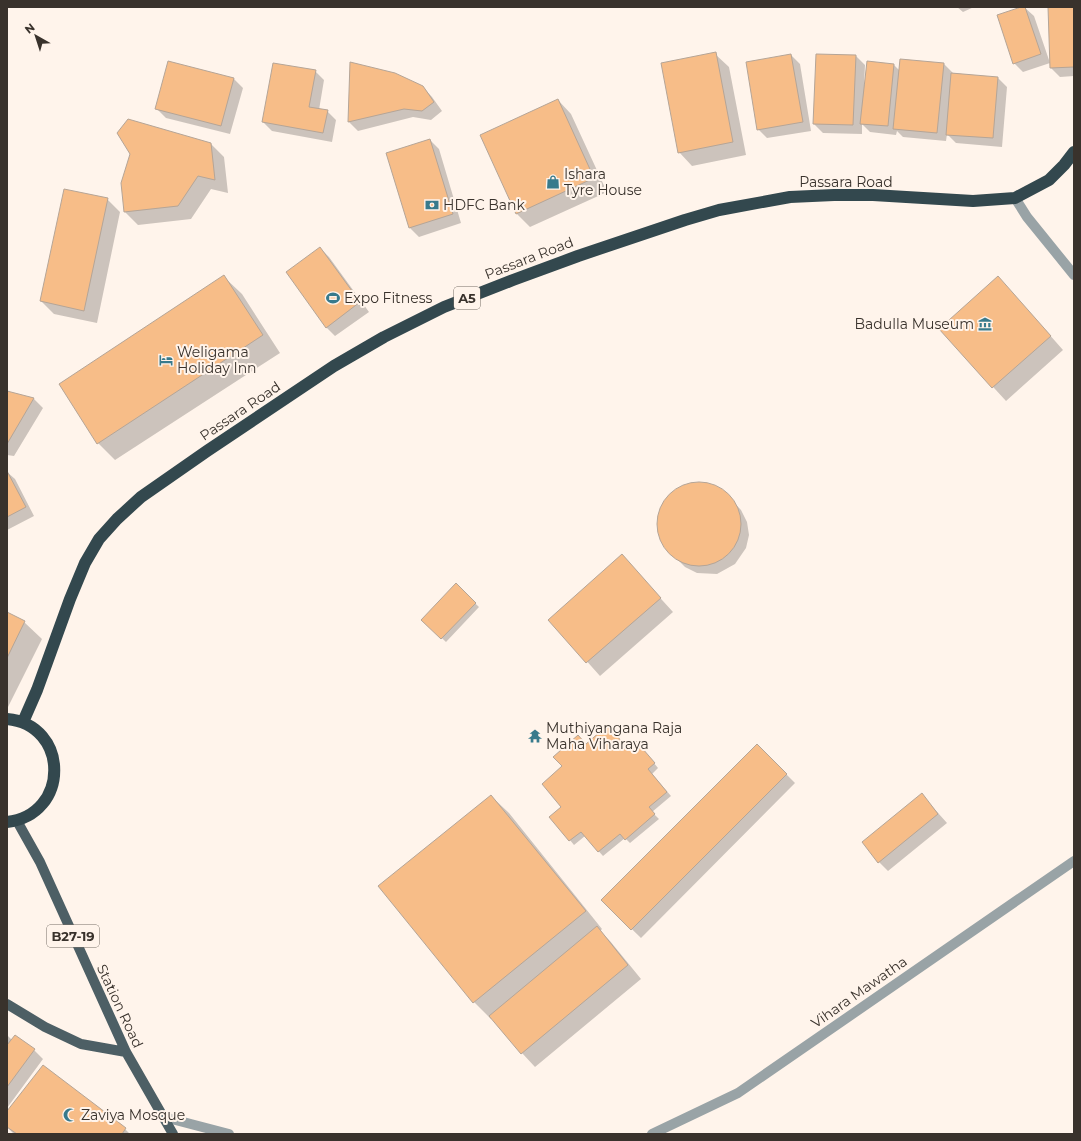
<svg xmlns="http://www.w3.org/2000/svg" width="1081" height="1141" font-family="Montserrat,sans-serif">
	<rect width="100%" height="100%" fill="#fff4eb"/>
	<path fill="#0003" d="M957,7H974L963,12Z
		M1024,7L1034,16L1050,63L1023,72L1014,63Z
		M1049,7H1074V76L1060,77L1051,68Z
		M715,54L729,67L746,155L692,166L679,152Z
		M791,55L800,64L811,131L767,138L758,129Z
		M856,56L865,65L864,85H866L894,65L900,71L944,64L953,73L998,78L1007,87L1002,147L956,143L947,134L946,141L903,137L897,131L896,135L870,132L862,124V134L823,133L814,124Z
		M351,64L423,87L432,97L442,111L431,120L413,117L358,131L349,122Z
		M315,71L324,80L319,110L327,111L336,120L332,142L272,131L263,122Z
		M234,79L243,88L230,134L166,118L157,109Z
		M558,100L571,114L607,192L530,227L517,214Z
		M430,140L439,149L461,223L419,237L410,228Z
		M211,144L224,157L228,193L211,189L191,219L138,225L125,212Z
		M107,199L120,212L97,323L54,314L41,301Z
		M320,248L329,257L369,312L335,336L326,327Z
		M224,277L242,294L280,353L115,460L98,443Z
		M1011,291L1063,350L1006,401L940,329Z
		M7,392L34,399L43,408L14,456L7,455Z
		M7,472L15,479L34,516L7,530Z
		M690,484H703L716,487L722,490L741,510L747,522L749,535L746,548L735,564L717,574L697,573L685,567L666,548L658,530L659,516L664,504L672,494L683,486Z
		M622,556L673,612L600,676L550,620Z
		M456,585L479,607L446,642L423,620Z
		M7,613L24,622L42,639L7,709Z
		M613,731L628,749L640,746L658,768L652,774L671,796L652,812L659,819L630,843L625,838L603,856L585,836L574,845L551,817L563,807L586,745Z
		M757,745L795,783L641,938L602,900Z
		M922,795L947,823L888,871L879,862Z
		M491,796L509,813L602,929L600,931L610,941L641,979L535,1067L522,1053L493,1018L491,1019L474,1002Z
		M7,1035L12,1040L34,1050L43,1059L7,1108Z
		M43,1066L125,1129L130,1134H14L7,1127V1113Z"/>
	<path fill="#f7bd88" stroke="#b5a597" d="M1021,7H1025L1041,54L1013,64L997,15Z
		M1048,7H1074V67L1050,68Z
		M716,52L733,142L678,153L661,63Z
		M791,54L803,122L757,130L746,62Z
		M816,54L856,55L853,125L813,124Z
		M900,59L944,63L937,133L893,129Z
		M168,61L234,78L221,126L155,109Z
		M867,61L894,64L888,126L860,124Z
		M350,62L395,73L423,86L434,102L422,111L404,109L348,122Z
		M273,63L316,70L309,107L328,110L323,133L262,122Z
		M951,73L998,77L993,138L946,135Z
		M558,99L594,178L516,214L480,135Z
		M128,119L211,143L215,180L198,176L178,206L124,212L121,183L130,154L117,133Z
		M430,139L453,214L409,228L386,153Z
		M64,189L108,198L84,311L40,301Z
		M320,247L360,302L326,328L286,272Z
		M224,275L263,335L97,444L59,384Z
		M998,276L1051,336L992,388L939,329Z
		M7,391L34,398L7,444Z
		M7,471L26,507L7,517Z
		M657 524a42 42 0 1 1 84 0a42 42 0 1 1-84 0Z
		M622,554L661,598L586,663L548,620Z
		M456,583L476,603L441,639L421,620Z
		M7,612L25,621L7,658Z
		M608,725L627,748L636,741L655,763L648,769L667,792L649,807L655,814L625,840L620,834L598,852L581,832L569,841L549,817L561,807L542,784L562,766L553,757L578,735L586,744Z
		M757,744L787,774L631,930L601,900Z
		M922,793L938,814L878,863L862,842Z
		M491,795L586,911L473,1003L378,886Z
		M597,926L628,965L521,1054L489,1016Z
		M15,1035L35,1049L7,1087V1045Z
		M43,1065L126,1128L122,1134H17L7,1127V1111Z"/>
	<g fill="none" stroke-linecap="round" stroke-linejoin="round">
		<path stroke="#99a3a6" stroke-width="10" d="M1015,198L1027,217L1074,275
			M164,1117L229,1134
			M652,1134L738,1093L1074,861"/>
		<path stroke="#4d5f65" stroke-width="10" d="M17,821L40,862L126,1052L173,1134
			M7,1004L45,1027L81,1044L126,1052"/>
		<path stroke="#33484e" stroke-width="12" d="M7,719C70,725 70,815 7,822
			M23,722L37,690L70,599L85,563L99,539L117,519L141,497L207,451L334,366L384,337L444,307L513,280L578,256L685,220L719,210L790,197L834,195H873L973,201L1015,198L1049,180L1064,165L1074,152"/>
	</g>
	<defs>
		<g id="shop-bare" transform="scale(1.08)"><path d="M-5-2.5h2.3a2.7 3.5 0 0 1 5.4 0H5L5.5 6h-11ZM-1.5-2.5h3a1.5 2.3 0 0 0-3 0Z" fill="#387a8c" stroke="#fff4eb" stroke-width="2.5" paint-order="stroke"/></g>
		<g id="bank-bare" transform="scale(1.08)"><path d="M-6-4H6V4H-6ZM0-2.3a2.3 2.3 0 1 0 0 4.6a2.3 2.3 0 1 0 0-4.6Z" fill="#387a8c" stroke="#fff4eb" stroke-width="2.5" paint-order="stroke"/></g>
		<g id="stadium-bare" transform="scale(1.08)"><path d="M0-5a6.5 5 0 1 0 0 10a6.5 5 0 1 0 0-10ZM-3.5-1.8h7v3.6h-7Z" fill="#387a8c" stroke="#fff4eb" stroke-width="2.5" paint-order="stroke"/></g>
		<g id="museum-bare" transform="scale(1.08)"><path d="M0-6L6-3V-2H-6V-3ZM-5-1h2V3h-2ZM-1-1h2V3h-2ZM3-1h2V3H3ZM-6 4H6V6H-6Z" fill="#387a8c" stroke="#fff4eb" stroke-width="2.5" paint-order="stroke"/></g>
		<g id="hotel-bare" transform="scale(1.08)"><path d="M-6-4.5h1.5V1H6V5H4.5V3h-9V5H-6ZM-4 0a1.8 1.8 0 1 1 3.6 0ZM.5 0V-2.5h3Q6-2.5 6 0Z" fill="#387a8c" stroke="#fff4eb" stroke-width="2.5" paint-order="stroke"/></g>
		<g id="temple-bare" transform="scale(1.08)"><path d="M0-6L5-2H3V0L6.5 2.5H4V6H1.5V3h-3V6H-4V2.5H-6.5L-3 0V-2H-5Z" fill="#387a8c" stroke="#fff4eb" stroke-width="2.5" paint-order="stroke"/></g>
		<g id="mosque-bare" transform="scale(1.08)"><path d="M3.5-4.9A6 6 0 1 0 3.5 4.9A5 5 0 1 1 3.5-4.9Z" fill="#387a8c" stroke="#fff4eb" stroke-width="2.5" paint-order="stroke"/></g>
	</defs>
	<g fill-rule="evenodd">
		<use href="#shop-bare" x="553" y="182"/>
		<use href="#bank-bare" x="432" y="205"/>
		<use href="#stadium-bare" x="333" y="298"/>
		<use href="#museum-bare" x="985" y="324"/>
		<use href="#hotel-bare" x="166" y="360"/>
		<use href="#temple-bare" x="535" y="736"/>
		<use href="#mosque-bare" x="70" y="1115"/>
	</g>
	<g text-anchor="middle" stroke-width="4" stroke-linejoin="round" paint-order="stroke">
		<g fill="#fff4eb" stroke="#746c65" stroke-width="1">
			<rect x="454" y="287" width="26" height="22" rx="3"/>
			<rect x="47" y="925" width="52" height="22" rx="3"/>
		</g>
		<g font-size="13" font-weight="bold" fill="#39322c">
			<text x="467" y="303">A5</text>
			<text x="73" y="941">B27-19</text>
		</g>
		<g font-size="14" fill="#39322c" stroke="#fff4eb" text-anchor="start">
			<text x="564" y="179">Ishara<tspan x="564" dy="16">Tyre House</tspan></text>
			<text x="443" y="210">HDFC Bank</text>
			<text x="344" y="303">Expo Fitness</text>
			<text x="974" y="329" text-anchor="end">Badulla Museum</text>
			<text x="177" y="357">Weligama<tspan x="177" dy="16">Holiday Inn</tspan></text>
			<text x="546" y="733">Muthiyangana Raja<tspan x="546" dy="16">Maha Viharaya</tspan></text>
			<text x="81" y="1120">Zaviya Mosque</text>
		</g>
		<g font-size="14" fill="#39322c" stroke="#fff4eb">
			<text x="846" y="187">Passara Road</text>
			<text transform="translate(529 258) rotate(-21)" y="5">Passara Road</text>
			<text transform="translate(240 411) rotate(-34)" y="5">Passara Road</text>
			<text transform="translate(859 992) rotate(-35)" y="5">Vihara Mawatha</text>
			<text transform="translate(120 1006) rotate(65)" y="5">Station Road</text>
		</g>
	</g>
	<rect width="1081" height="1141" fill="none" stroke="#39322c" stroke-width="16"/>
	<g transform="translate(36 36) rotate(321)" stroke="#fff4eb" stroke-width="3" paint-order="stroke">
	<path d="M0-3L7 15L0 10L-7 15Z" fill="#39322c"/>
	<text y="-6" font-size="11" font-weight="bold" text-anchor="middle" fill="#39322c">N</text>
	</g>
</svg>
